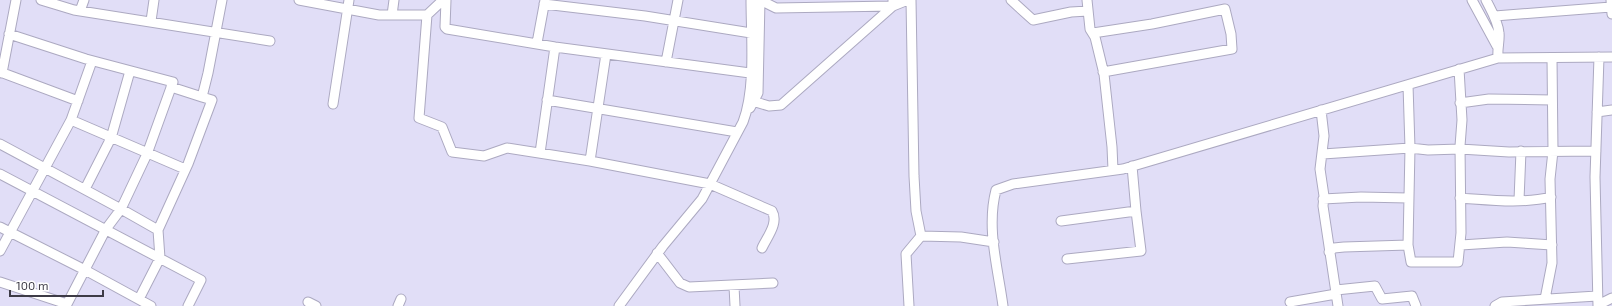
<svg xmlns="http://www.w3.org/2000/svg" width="1612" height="306" font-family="'Exo 2',sans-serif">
	<rect width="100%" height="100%" fill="#e1def7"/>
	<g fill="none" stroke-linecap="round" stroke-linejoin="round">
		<g stroke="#aca9c1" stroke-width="11">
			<path id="minor" d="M41,0L74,10L270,41
				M299,0L379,15H427L443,0
				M446,0L445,27L447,29L555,47L750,73
				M911,0L914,176L916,211L921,236
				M1011,0L1033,20L1071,12L1088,11
				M1087,0L1090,29L1095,37L1104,74L1112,147L1113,170
				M1472,0L1497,46
				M1486,0C1491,10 1498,21 1499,33C1500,40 1497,49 1498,58
				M1611,0L1612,14
				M544,4L645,16L751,33
				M80,11L84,0
				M392,15L394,0
				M427,15L419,118L442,127L452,152L484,156L507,148L590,161L710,184L772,211C779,223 767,237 762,248
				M1495,16L1611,7
				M151,21L154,0
				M1093,33L1152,24L1225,9L1231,34L1232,49L1103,72
				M537,43L545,0
				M666,62L678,0
				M0,72L78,101
				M2,73L16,0
				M1408,85L1410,148L1408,245L1411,262H1458L1461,233L1460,146L1462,120L1459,69
				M171,87L202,97L208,73L222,0
				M547,100L737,132
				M749,100L769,106L781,105L893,6L908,0
				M1460,103L1489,99L1552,100
				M333,104L349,0
				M750,108L758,93L760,0L776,8L893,6V0
				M1321,110L1324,136L1320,169L1324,196L1323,206L1338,306
				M1597,112L1612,110
				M71,120L185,169
				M0,144L121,209L147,154L173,82L86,59L9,34
				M540,153L555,47
				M1323,154L1410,148L1428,150L1460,149L1509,152L1596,151
				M590,161L606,54
				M0,174L201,280L188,306
				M85,189L111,138L130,71
				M1460,198C1490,200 1522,204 1551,197
				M1323,199L1361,197L1408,198
				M1519,200L1521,151
				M1061,221L1136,211L1132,166
				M0,227L85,270L151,306
				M921,236L961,237L994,242
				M1461,245L1507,242L1552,245
				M0,251L71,120L92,61
				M1329,252L1334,248L1344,247L1408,245
				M657,253L680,283L689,287L773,283
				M1067,259L1141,251L1136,211
				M0,282L67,304
				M734,286L735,306
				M1336,290L1375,286L1382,299L1412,296L1416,306
				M139,299L160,258L158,230L188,164L212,100L202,97
				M1545,299L1552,263L1550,179L1553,151L1552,58
				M308,302L316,306
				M1290,302L1336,294
				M1598,305L1612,298
				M66,306L106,229L121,209L158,230
				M398,306L401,299
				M619,306L663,246L702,199L743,122C756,88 751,36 751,0
				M909,306L906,254L921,236
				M1003,306C998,268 986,228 996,190L1013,184L1123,169L1498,58L1612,57
				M1495,306L1502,302L1597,296
				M1598,306L1595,177L1599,57"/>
		</g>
		<use href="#minor" stroke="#fff" stroke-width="9"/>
	</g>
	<path d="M10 290v6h93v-6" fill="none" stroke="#3d3b46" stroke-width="2"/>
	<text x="16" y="290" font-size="12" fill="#3d3b46" stroke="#ffffff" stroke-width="3" paint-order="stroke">100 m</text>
</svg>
